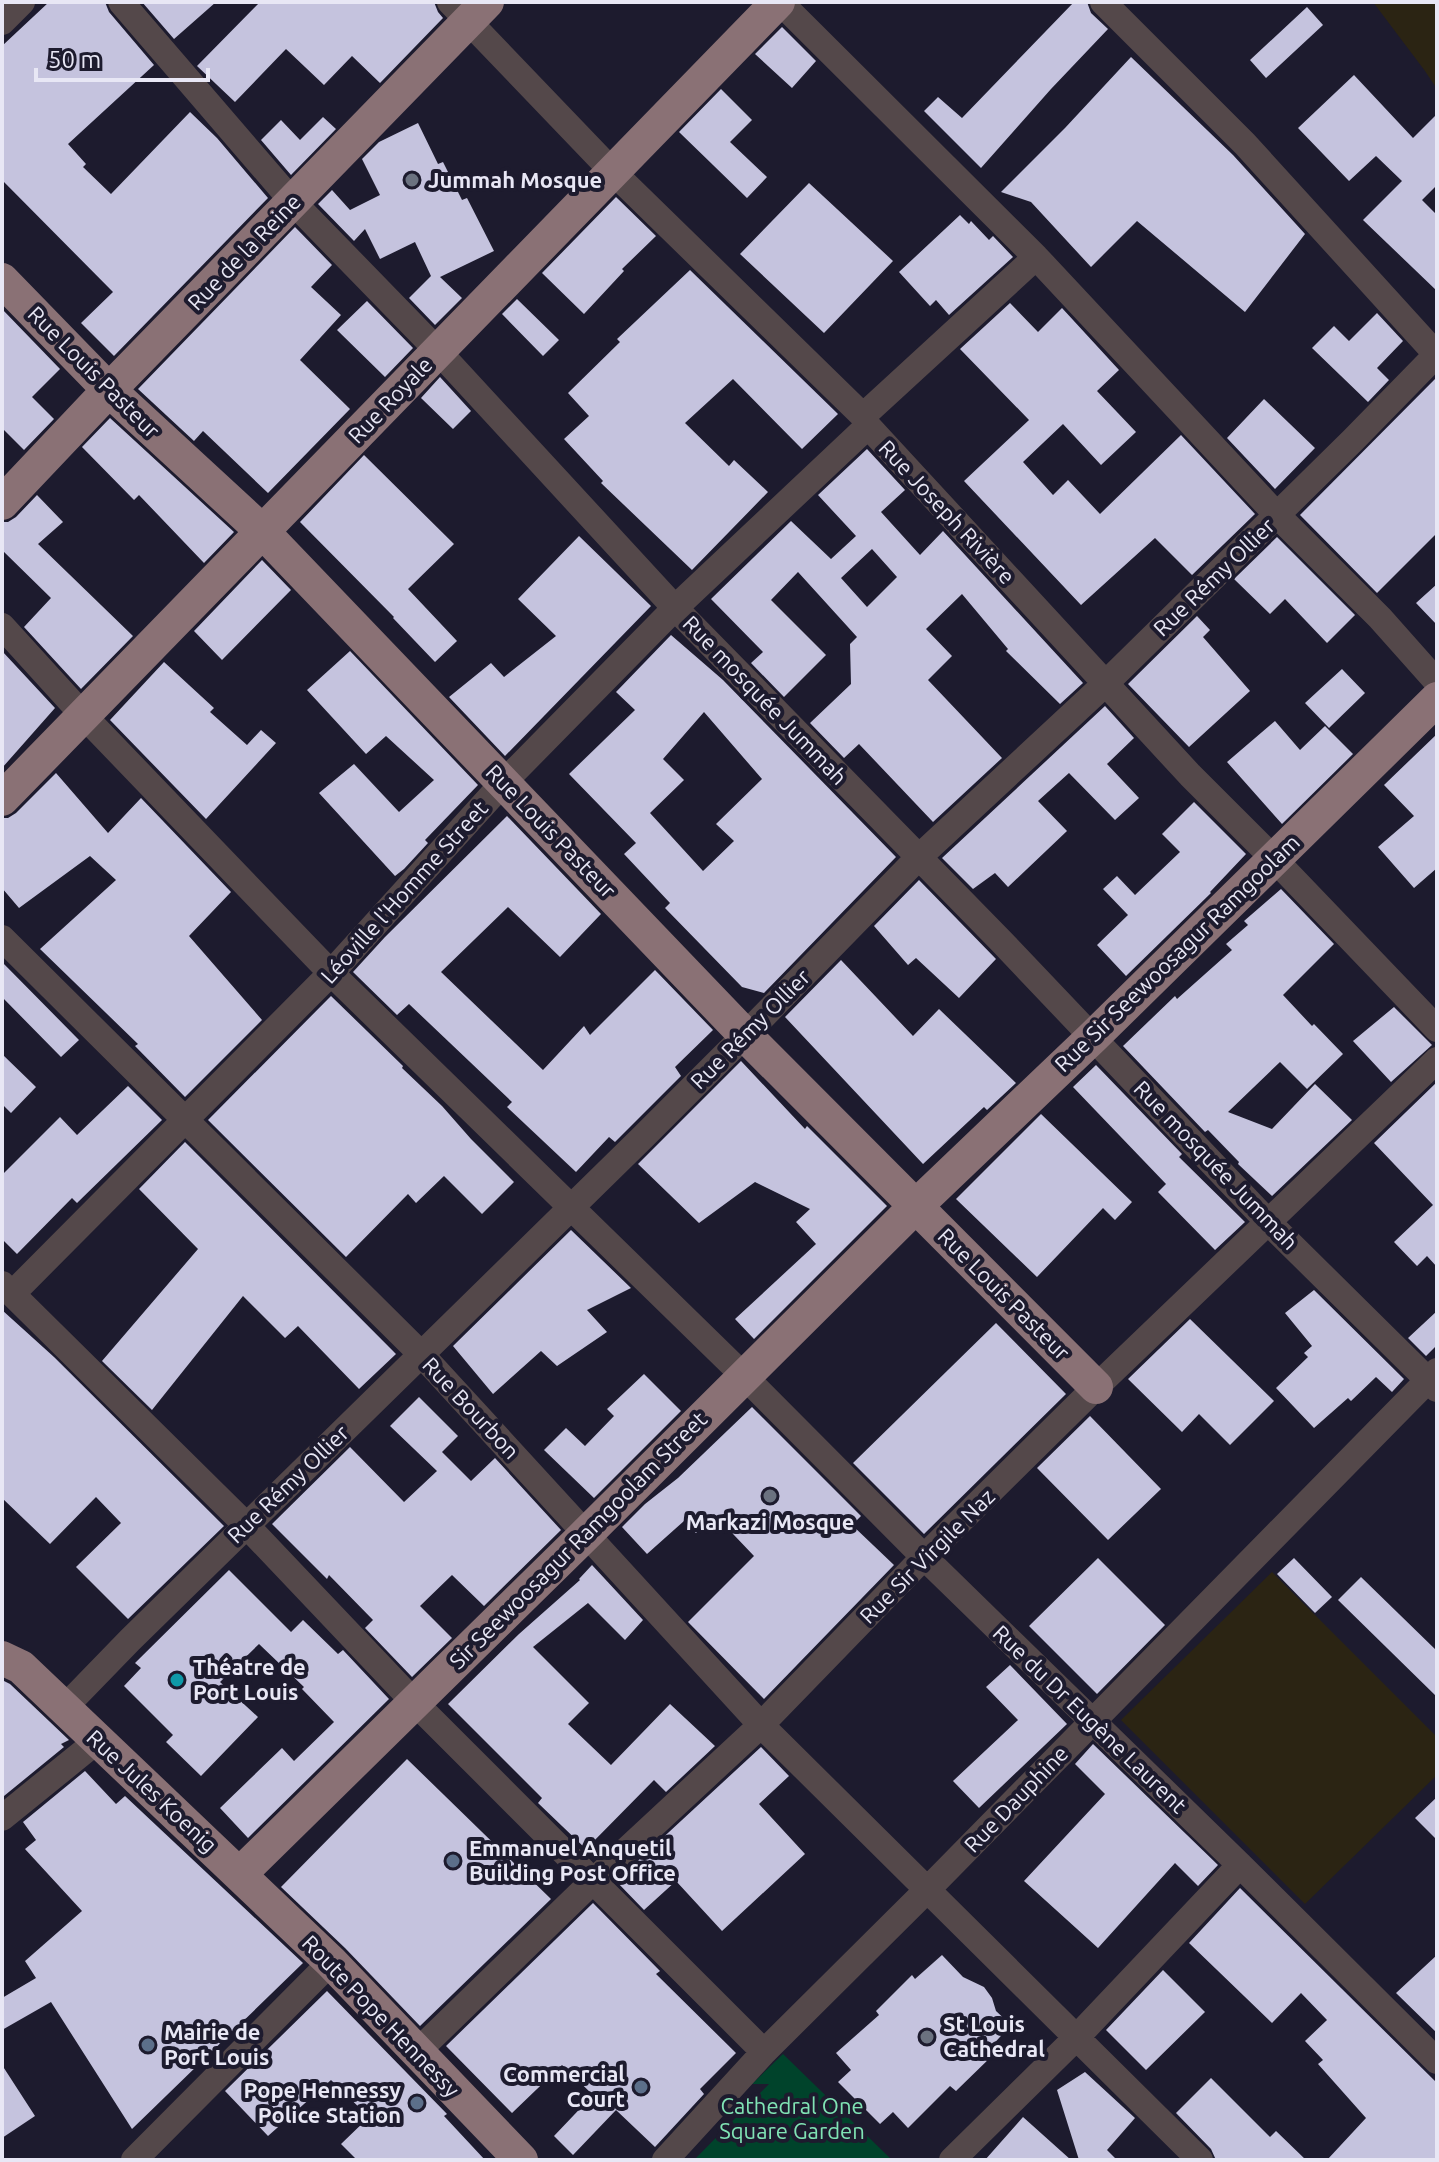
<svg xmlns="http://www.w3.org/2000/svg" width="1439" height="2162" font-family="Ubuntu,sans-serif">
	<rect width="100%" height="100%" fill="#1d1b2e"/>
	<path fill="#2b2413" d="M1373,2H1437V89L1425,71Z
		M1272,1572L1437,1737V1775L1305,1904L1121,1720Z"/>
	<path fill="#00432b" d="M783,2054L892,2160H694L769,2084H752Z"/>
	<path fill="#c5c3de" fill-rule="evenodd" d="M49,2H105L109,12L154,65L68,144L86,164L83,167L111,194L190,112L217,138L268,198L114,356L81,323L113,292L2,180V46Z
		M142,2H216L174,39Z
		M260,2H434L438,12L443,18L380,83L352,56L324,85L286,49L235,102L197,66Z
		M1074,2H1087L1091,13L1108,29L1051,89L981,168L924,111L938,97L962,118Z
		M1307,7L1323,25L1266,78L1250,60Z
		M782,27L816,61L792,88L755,54Z
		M1131,57L1233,155L1305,234L1245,312L1137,221L1091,267L1031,202L1001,192L1065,128Z
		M1354,75L1413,138L1437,114V185L1422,200L1437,215V291L1363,220L1402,181L1376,156L1349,181L1298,128Z
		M721,89L752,120L730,142L767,177L747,198L679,132Z
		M323,117L336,129L291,175L261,140L281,120L300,140Z
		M418,123L438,164L443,162L462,200L467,198L494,251L440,277L462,298L435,325L409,298L431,276L415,242L380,259L365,229L354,241L318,204L332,190L350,210L380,195L362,159L379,142Z
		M809,183L893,261L824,333L740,254Z
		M616,197L656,236L622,269L624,271L584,314L542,273Z
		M960,215L969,224L971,221L989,240L993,236L1013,257L949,315L936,300L930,306L899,272Z
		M295,227L332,265L311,287L341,315L300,360L350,409L268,493L203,431L194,441L138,389Z
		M690,270L838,414L802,449L733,379L685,423L729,466L734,460L768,492L692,570L601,483L603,481L564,439L589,416L568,393L620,342L617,339Z
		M517,299L559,340L543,356L502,314Z
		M367,301L413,348L385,377L337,330Z
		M1010,303L1038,332L1062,308L1119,370L1097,391L1136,432L1101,465L1063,424L1023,462L1053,495L1068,480L1100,514L1181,435L1255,514L1192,575L1155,538L1081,605L964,481L1029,420L960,349Z
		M2,309L60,369L32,397L54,419L24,450L2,428Z
		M1377,313L1403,341L1377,368L1389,380L1368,402L1312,348L1334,326L1349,341Z
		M440,377L471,411L453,429L421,398Z
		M1437,377V533L1377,593L1300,515Z
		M1264,399L1315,448L1275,489L1227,438Z
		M110,418L234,532L204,563L139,495L134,500L82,447Z
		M867,449L905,490L881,512L920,555L943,531L1083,683L1060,704L1006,651L1008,649L962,594L926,629L952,656L928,680L1002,758L933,822L859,744L844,758L810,723L851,684L850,644L857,637L798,572L771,600L826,655L784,697L751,663L763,652L711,599L791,521L831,559L856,536L818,495ZM872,549L897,577L867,607L841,578Z
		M364,455L454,544L408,589L457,641L435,662L393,618L394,617L300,522Z
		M37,495L63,522L38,544L133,636L81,689L24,627L51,598L2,550V522H8L16,517Z
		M579,536L651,606L505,756L449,697L491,663L504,677L556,636L518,599Z
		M1277,537L1355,615L1327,643L1285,599L1270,614L1234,579Z
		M262,560L291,590L222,660L194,631Z
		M1437,584V625L1416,603Z
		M1197,616L1210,630L1203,637L1250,691L1189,747L1128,684Z
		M671,635L723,680L896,857L764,993L742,987L665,908L670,903L624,854L636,843L569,774L635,710L616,692ZM704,712L762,779L716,824L734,841L703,871L650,813L684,780L663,759Z
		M2,651L55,708L2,768Z
		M350,651L478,785L425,840L428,843L404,869L395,876L319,793L354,764L399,812L434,780L386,736L366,754L307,690Z
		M164,662L214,708L210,712L247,745L261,730L276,743L206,819L110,720Z
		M1342,669L1365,693L1329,728L1305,703Z
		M1105,706L1134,738L1107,764L1139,798L1115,820L1069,773L1038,801L1067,831L1008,887L995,873L973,889L942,858Z
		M1275,721L1300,750L1325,726L1353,754L1282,824L1227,762Z
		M1437,734V868L1414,888L1378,847L1414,816L1384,785Z
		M56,773L108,833L141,798L231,892L189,936L262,1020L185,1097L135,1046L138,1044L40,949L116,880L90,856L19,908L2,888V818H8L16,813Z
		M1194,802L1246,854L1210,892L1211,893L1126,976L1097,945L1128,915L1103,889L1117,876L1135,895L1180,852L1162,834Z
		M507,816L601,914L560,957L508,907L441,972L543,1070L584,1026L590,1035L655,970L713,1030L675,1067L681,1076L615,1142L609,1137L576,1172L507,1107L512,1102L409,1004L397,1015L353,972L385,937Z
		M919,880L996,959L959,998L916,958L908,965L874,926Z
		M1281,889L1334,944L1283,995L1312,1026L1314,1024L1343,1054L1307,1089L1280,1062L1228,1112L1272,1129L1315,1084L1352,1120L1272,1196L1238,1164L1239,1162L1208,1130L1205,1132L1123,1046L1175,996L1177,999L1232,950L1226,944L1248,925L1244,921Z
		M841,960L913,1036L939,1009L1016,1083L987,1110L984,1107L923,1164L785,1017Z
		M2,962L79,1040L61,1057L2,997Z
		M331,996L403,1066L402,1068L442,1106L471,1139L514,1182L482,1214L444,1176L416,1203L408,1194L346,1257L208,1120Z
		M1394,1007L1432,1045L1391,1082L1353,1041Z
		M2,1054L36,1087L11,1113L2,1104Z
		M741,1061L805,1129L807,1126L887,1206L754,1339L735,1319L816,1244L796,1222L810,1209L755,1182L699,1223L638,1164Z
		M1096,1065L1182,1154L1179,1157L1245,1222L1215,1250L1158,1192L1166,1184L1073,1087Z
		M1437,1082V1267L1427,1256L1417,1266L1394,1242L1433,1205L1374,1143Z
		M128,1086L162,1120L77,1203L72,1198L17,1254L2,1239V1175L60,1117L77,1135Z
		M1041,1114L1132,1202L1115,1220L1103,1208L1037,1277L956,1199Z
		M185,1142L396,1354L359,1389L298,1326L285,1338L243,1296L152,1410L102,1361L198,1249L139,1189Z
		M571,1230L631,1288L587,1310L607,1332L557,1366L541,1351L493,1394L453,1346Z
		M1314,1290L1404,1379L1392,1392L1376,1377L1351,1401L1348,1398L1314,1428L1276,1388L1308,1357L1304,1353L1312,1346L1285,1313Z
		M2,1310L54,1357L224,1526L128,1619L76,1567L121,1523L96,1497L50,1544L2,1498Z
		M1437,1311V1345L1426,1356L1408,1338Z
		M1190,1319L1274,1401L1230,1445L1199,1414L1182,1432L1128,1379Z
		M996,1323L1066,1394L924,1534L853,1463Z
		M644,1374L681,1411L594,1498L544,1450L566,1428L585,1446L614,1416L607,1409Z
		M419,1397L458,1436L442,1452L471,1481L495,1458L561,1530L484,1606L452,1575L420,1606L452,1638L412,1677L365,1628L373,1620L329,1575L327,1579L272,1524L350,1447L404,1502L437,1471L390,1426Z
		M752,1407L861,1516L852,1525L894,1565L764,1699L688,1622L754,1556L714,1514L696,1533L684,1521L647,1554L622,1527L645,1504L678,1478Z
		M1090,1416L1161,1489L1108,1540L1037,1468Z
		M1098,1558L1165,1625L1097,1694L1029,1626Z
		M1294,1558L1332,1597L1315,1613L1277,1574Z
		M592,1565L643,1620L625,1640L588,1603L533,1647L589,1703L568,1724L611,1765L670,1704L715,1746L666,1792L654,1780L586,1849L538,1803L542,1798L448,1704L519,1634L580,1580L579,1579Z
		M229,1570L291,1632L303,1620L338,1654L343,1650L389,1699L248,1838L220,1808L282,1748L294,1761L334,1722L302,1689L304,1687L259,1644L220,1682L258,1717L201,1776L166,1742L173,1735L124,1686L141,1668L135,1663Z
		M1361,1577L1437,1651V1697L1338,1600Z
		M1010,1665L1067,1724L979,1808L953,1781L1018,1720L986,1687Z
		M2,1680L10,1684L69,1740L61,1744L64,1747L4,1796L2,1793Z
		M1093,1744L1218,1865L1198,1886L1175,1863L1098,1948L1024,1881L1105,1794L1075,1764Z
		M761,1747L789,1776L759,1804L805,1854L722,1931L676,1881L644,1910L616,1881Z
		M407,1759L551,1899L420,2026L345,1948L281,1887Z
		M85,1771L116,1804L125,1796L303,1963L132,2129L51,2002L2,2030V1998L36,1978L25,1961L82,1911L25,1849L36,1840L23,1822Z
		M1437,1797V1840L1415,1818Z
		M1240,1888L1437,2083V2160H1327L1366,2118L1318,2064L1323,2060L1305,2041L1327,2020L1301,1993L1272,2023L1189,1943Z
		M593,1903L660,1971L656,1974L736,2053L700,2089L704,2094L655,2147L616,2110L573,2155L554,2136L593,2095L562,2065L512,2113L446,2046Z
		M942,1955L963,1977L984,1987L992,1998L996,2011L1011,2025L988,2050L994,2054L956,2091L950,2086L908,2128L893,2112L880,2124L838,2082L851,2070L836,2053L879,2015L876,2011L912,1975L915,1979Z
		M1437,1955V2033L1396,1993Z
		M1163,1970L1205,2012L1146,2070L1106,2030Z
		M327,1991L447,2114L444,2116L485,2160H357L341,2144L369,2117L331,2080L268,2136L225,2091Z
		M2,2065L35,2116L2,2138Z
		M1085,2072L1135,2118L1107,2150L1117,2160H1079L1057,2090Z
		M1211,2078L1270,2137L1276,2131L1306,2160H1216L1211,2149L1176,2113Z
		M1023,2117L1071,2160H985Z"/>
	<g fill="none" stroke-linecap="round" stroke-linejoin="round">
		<path stroke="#54484a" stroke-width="26" d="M121,2L293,202L438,351L675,608L1000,940L1269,1223L1437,1389
			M450,2L613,172L863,416L868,426L1190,775L1274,859L1437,1029
			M780,2L1036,257L1277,515L1380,618L1437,682
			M1103,2L1245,144L1437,355
			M2,22L22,2
			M863,416L1036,257
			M2,626L83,715L331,973L744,1376L924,1557L1240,1865L1437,2061
			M2,938L421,1354L761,1725L1200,2160
			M2,1284L246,1525L414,1702L764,2052
			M12,1294L331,973L504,782L675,608L868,426
			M65,1707L130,1640L642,1138L745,1035L918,858L1105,684L1353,440L1437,354
			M2,1818L97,1741
			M417,2052L592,1882L761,1725L924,1557L1096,1387L1437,1060
			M134,2160L331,1962
			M665,2160L764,2052L927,1890L1437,1371
			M952,2160L1077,2037L1240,1865"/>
		<path stroke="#8a7175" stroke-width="34" d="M2,280L109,390L262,531L745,1035L1096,1387
			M2,503L109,390L487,2
			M2,799L778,2
			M2,1658L21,1667L331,1962L521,2160
			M240,1874L586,1534L916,1206L1093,1037L1437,699"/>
	</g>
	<g fill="#6b7280" stroke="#1d1b2e" stroke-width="3">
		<circle cx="412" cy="180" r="8"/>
		<circle cx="770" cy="1496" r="8"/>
		<circle cx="927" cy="2037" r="8"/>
	</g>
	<circle fill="#0f9aa8" stroke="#1d1b2e" stroke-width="3" cx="177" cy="1680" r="8"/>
	<g fill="#5c6f8a" stroke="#1d1b2e" stroke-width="3">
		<circle cx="453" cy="1861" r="8"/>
		<circle cx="148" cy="2045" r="8"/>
		<circle cx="641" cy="2087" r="8"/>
		<circle cx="417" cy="2103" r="8"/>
	</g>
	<g text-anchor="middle" stroke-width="8" stroke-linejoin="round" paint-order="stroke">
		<g font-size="22" font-weight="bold" fill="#e8e7f5" stroke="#1d1b2e" text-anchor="start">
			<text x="428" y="188">Jummah Mosque</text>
			<text x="770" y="1530" text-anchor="middle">Markazi Mosque</text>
			<text x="193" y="1675">Théatre de<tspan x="193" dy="25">Port Louis</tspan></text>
			<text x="469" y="1856">Emmanuel Anquetil<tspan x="469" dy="25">Building Post Office</tspan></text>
			<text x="943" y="2032">St Louis<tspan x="943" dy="25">Cathedral</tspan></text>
			<text x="164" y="2040">Mairie de<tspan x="164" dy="25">Port Louis</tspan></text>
			<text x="625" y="2082" text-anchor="end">Commercial<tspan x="625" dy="25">Court</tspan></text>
			<text x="401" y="2098" text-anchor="end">Pope Hennessy<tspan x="401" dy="25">Police Station</tspan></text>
		</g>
		<g font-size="22" fill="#e8e7f5" stroke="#1d1b2e">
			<text transform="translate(244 252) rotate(-46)" y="8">Rue de la Reine</text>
			<text transform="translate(94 372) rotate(45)" y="8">Rue Louis Pasteur</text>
			<text transform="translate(390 400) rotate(-46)" y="8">Rue Royale</text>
			<text transform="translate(947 512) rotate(47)" y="8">Rue Joseph Rivière</text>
			<text transform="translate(1214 577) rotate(-44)" y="8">Rue Rémy Ollier</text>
			<text transform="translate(765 700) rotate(46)" y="8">Rue mosquée Jummah</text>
			<text transform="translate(551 831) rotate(46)" y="8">Rue Louis Pasteur</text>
			<text transform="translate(404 892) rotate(-48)" y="8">Léoville l'Homme Street</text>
			<text transform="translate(1177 953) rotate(-44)" y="8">Rue Sir Seewoosagur Ramgoolam</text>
			<text transform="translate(750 1029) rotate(-45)" y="8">Rue Rémy Ollier</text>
			<text transform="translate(1216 1165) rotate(46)" y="8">Rue mosquée Jummah</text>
			<text transform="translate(1004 1294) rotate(45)" y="8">Rue Louis Pasteur</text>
			<text transform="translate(471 1408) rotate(47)" y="8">Rue Bourbon</text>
			<text transform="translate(288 1484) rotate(-44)" y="8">Rue Rémy Ollier</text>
			<text transform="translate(578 1540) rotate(-45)" y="8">Sir Seewoosagur Ramgoolam Street</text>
			<text transform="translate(927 1556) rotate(-45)" y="8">Rue Sir Virgile Naz</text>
			<text transform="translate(1090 1719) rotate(44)" y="8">Rue du Dr Eugène Laurent</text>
			<text transform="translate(152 1791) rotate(43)" y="8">Rue Jules Koenig</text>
			<text transform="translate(1016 1799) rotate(-46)" y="8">Rue Dauphine</text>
			<text transform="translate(381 2016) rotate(46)" y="8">Route Pope Hennessy</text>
		</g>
		<g font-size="22" fill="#80e4b5" stroke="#1d1b2e">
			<text x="792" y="2114">Cathedral One<tspan x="792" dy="25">Square Garden</tspan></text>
		</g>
	</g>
	<rect width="1439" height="2162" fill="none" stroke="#e8e7f5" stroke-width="8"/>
	<path d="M36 68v12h172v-12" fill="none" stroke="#e8e7f5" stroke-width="4"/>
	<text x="48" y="68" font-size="24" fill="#e8e7f5" stroke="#1d1b2e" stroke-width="6" paint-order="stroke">50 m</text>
</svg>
